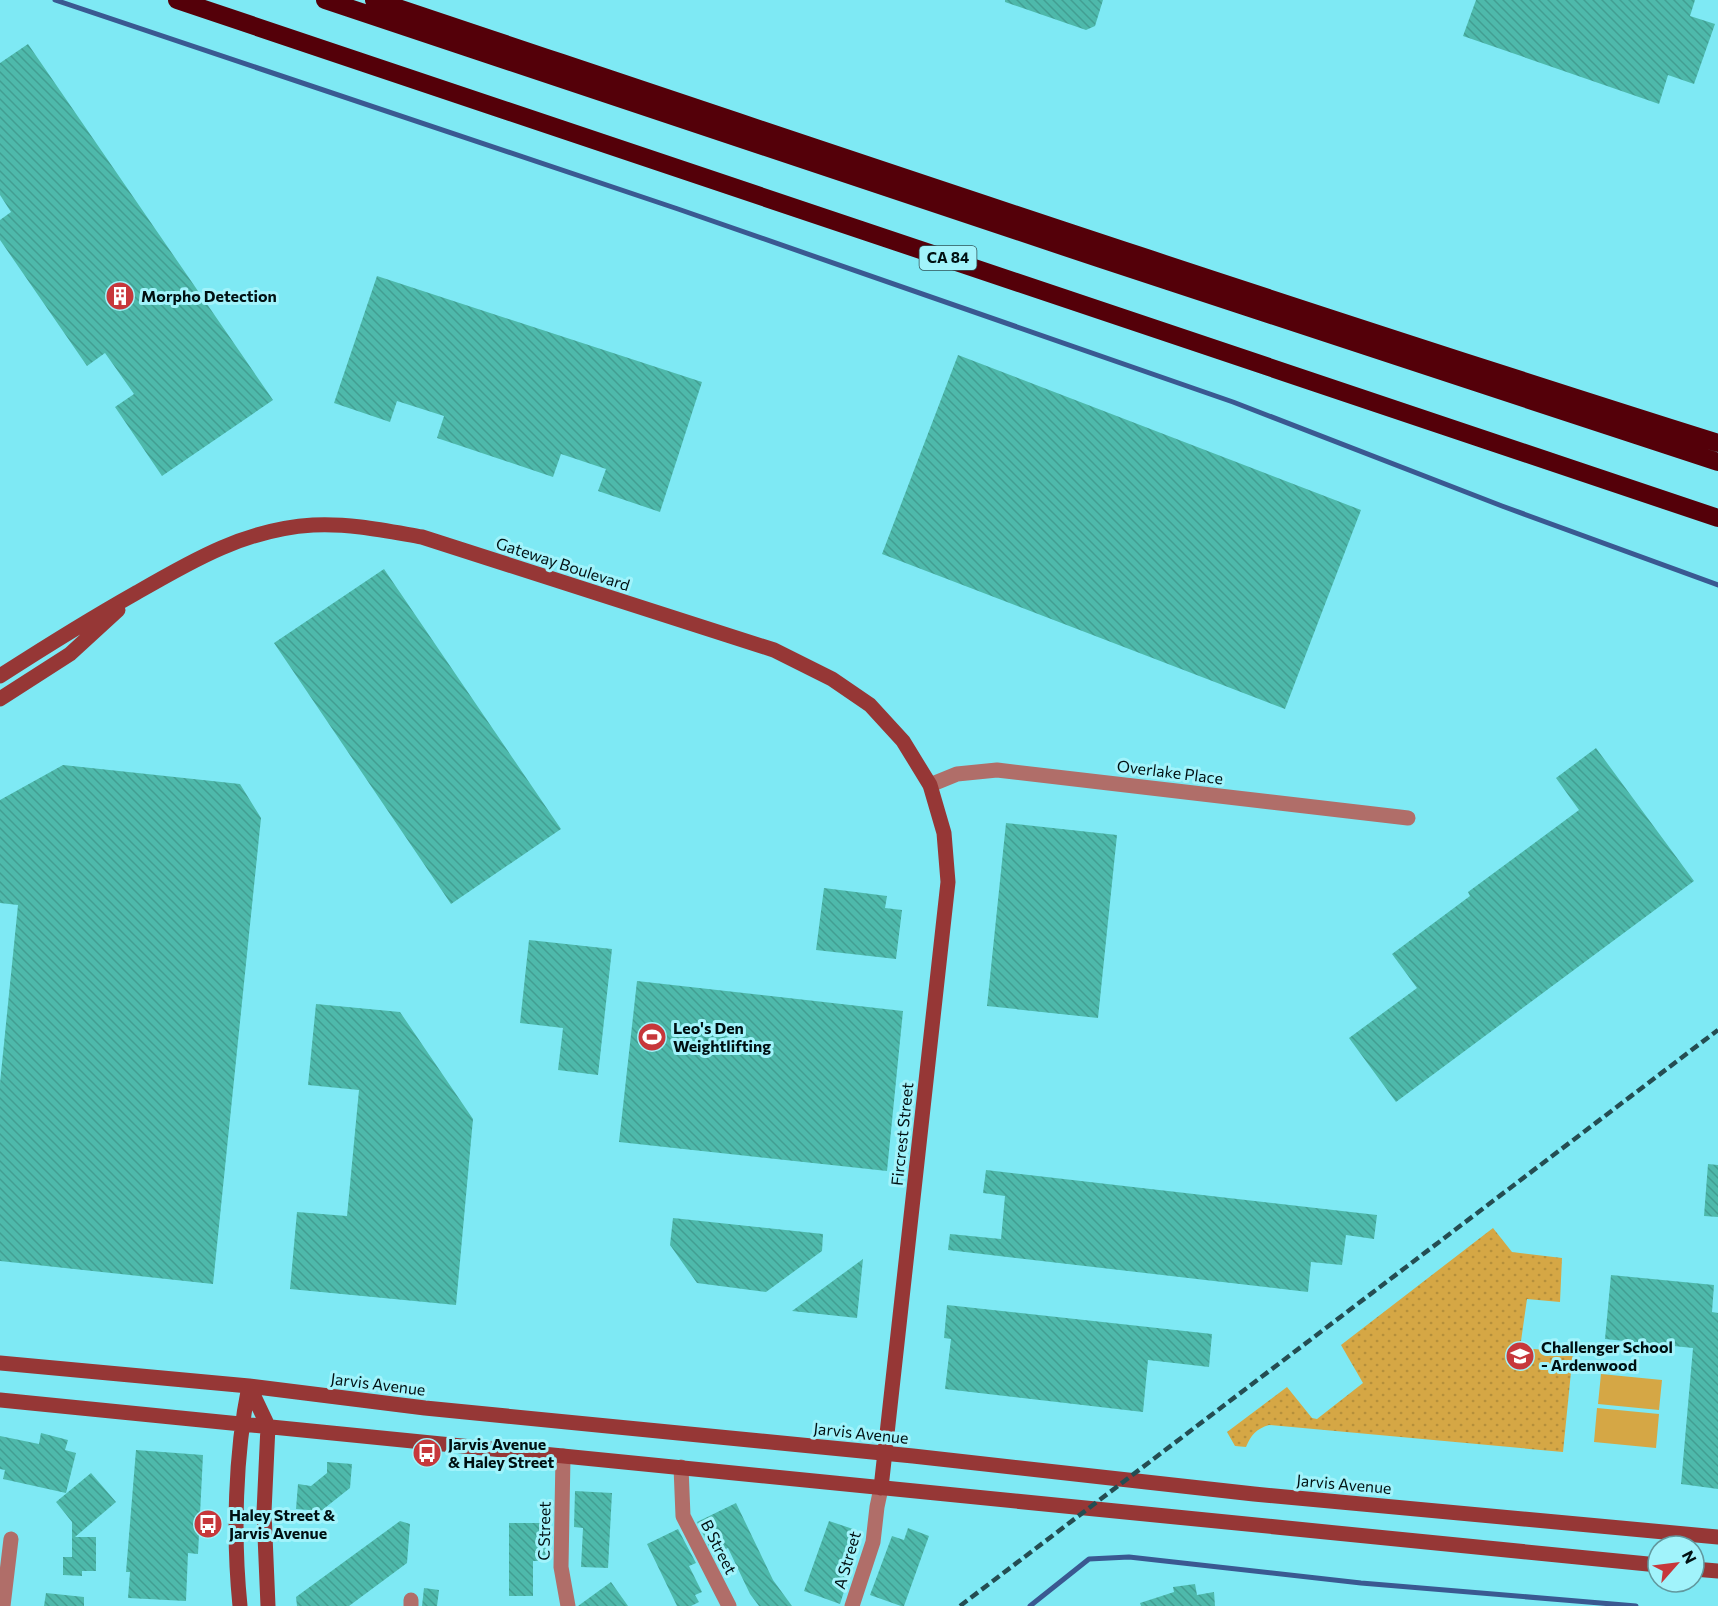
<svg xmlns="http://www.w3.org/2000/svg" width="1718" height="1606" font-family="Commissioner,sans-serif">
	<defs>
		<pattern id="grass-dots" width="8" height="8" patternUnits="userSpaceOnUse" patternTransform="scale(1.5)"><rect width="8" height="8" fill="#d5a745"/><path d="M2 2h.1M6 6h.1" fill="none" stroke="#b58f3b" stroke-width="1.8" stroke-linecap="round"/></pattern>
		<pattern id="building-back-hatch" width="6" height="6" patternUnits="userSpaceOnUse" patternTransform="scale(1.5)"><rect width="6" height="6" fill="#4eb9ab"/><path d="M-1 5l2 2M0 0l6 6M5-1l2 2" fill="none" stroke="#429e92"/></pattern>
	</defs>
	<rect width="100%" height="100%" fill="#7ee9f4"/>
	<path fill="url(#grass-dots)" d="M1493,1228L1512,1252L1562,1258L1560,1302L1527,1299L1520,1348L1573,1352L1563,1452L1269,1425C1256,1429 1251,1435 1246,1447L1235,1446L1227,1432L1287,1387L1312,1418L1317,1419L1363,1383L1341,1345Z"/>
	<path fill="#d5a745" d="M1601,1374L1662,1380L1659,1410L1598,1404Z
		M1597,1408L1659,1414L1656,1448L1594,1442Z"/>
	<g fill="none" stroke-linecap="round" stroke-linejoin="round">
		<path stroke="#3a5991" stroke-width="5" d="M55,0L678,209L1233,402L1502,506L1718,585
			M1030,1606L1089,1559L1129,1557L1361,1583L1636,1606"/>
	</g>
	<path fill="url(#building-back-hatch)" d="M1005,0H1103L1095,26L1086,30L1005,2Z
		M1476,0H1695L1690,16L1715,24L1694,84L1668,75L1659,104L1463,36Z
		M28,44L273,400L162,476L115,407L134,394L105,353L87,366L0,240V220L11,212L0,195V63Z
		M377,276L702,382L660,512L598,491L606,469L561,454L553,477L437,438L444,416L397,401L390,422L334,403Z
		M958,355L1361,510L1285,709L882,554Z
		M384,569L561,829L451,904L274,643Z
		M1596,748L1694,881L1396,1102L1349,1038L1417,988L1392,954L1470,896L1468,892L1579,810L1556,778Z
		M63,765L240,784L261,818L213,1284L0,1261V1083L18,905L0,903V800Z
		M1006,823L1117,835L1098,1018L987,1006Z
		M824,888L887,896L885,908L902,910L896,959L816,950Z
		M529,940L612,949L598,1075L558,1070L563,1028L520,1023Z
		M637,981L903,1011L887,1171L619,1142Z
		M316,1004L400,1012L473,1119L456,1305L290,1289L297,1212L347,1216L359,1090L308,1085Z
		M1708,1164L1718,1165V1217L1704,1216Z
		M986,1170L1377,1215L1374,1239L1346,1235L1342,1265L1311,1262L1308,1292L948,1250L950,1234L1001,1239L1005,1196L983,1193Z
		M673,1218L823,1234L822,1251L766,1292L697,1283L670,1245Z
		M863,1259L857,1318L792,1311Z
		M1611,1275L1714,1285L1712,1312L1718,1313V1489L1681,1484L1693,1348L1605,1339Z
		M947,1305L1212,1334L1209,1367L1148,1360L1143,1412L945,1389L951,1339L944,1338Z
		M41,1433L68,1440L65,1450L76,1453L66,1493L3,1479L5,1470L0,1469V1436L39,1444Z
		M136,1450L203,1455L198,1554L188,1553L186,1601L128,1598L130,1572H126Z
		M327,1462L352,1464L350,1488L321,1511L296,1509L298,1484L311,1486L327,1473Z
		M91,1473L116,1502L75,1537H96V1571H82V1576L63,1575V1557H72V1522L56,1502Z
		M575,1491L612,1493L608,1568L581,1567L583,1528L574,1527Z
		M736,1503L773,1580L792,1606H759L750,1594L728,1548L713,1554L697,1522Z
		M400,1521L410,1524L407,1563L349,1606H297L296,1597Z
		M829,1521L853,1529L842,1563L852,1567L840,1604L804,1591Z
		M509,1523H548V1561H533V1596H509Z
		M908,1528L929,1536L904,1606H901L870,1595L892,1536L904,1540Z
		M678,1529L696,1563L689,1566L702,1592L695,1595L699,1602L691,1606H677L647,1544Z
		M611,1582L628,1606H578Z
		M1195,1584L1197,1595L1214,1592L1215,1606H1141L1140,1603L1174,1592L1173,1587Z
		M424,1588L439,1590L437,1606H422Z
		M46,1593L84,1597V1606H44Z"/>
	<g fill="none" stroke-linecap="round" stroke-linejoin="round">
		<path stroke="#b06e69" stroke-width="15" d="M930,785L957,774L997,770L1408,818
			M563,1456L561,1567L568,1606
			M681,1467L683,1516L729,1606
			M3,1606L11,1539
			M411,1606V1600
			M852,1606L873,1542L877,1507L881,1488"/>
		<path stroke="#963736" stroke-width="15" d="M0,676C45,647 90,619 136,593C193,560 246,529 313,525C350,523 387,531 422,537L774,650L832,679L870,705L903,741L930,785L944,833L948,882L881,1488
			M0,699L70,654L118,610
			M0,1363L249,1386L425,1408L913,1456L1254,1494L1718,1537
			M249,1386L268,1426L264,1512L268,1606
			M0,1400L1658,1565
			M1694,1569L1718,1571
			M240,1606C233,1537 235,1454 249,1386"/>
		<path stroke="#540009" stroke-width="18" d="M177,0L1718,518
			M325,0L1101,259L1718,462
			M374,0C822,150 1268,301 1718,443"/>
		<path stroke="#244d52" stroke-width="4.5" stroke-dasharray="9 4.5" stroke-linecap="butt" d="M960,1606L1718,1030"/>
	</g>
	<defs>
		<g id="building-disc" transform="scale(1.5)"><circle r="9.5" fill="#c7373b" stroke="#a1f3fb"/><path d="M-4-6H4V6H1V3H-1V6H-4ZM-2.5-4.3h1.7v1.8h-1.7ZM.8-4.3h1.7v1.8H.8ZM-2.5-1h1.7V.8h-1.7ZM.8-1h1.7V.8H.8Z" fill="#fff"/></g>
		<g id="stadium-disc" transform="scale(1.5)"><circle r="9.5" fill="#c7373b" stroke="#a1f3fb"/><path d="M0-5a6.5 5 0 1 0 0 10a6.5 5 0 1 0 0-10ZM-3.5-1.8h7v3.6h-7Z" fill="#fff"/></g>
		<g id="school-disc" transform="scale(1.5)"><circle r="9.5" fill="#c7373b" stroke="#a1f3fb"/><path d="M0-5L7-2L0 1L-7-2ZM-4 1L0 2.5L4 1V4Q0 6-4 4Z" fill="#fff"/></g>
		<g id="bus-disc" transform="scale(1.5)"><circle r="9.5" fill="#c7373b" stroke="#a1f3fb"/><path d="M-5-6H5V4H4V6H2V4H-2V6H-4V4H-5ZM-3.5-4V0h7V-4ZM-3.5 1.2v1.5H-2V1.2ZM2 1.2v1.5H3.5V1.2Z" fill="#fff"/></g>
	</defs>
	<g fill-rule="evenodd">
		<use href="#building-disc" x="120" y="296"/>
		<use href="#stadium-disc" x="652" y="1037"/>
		<use href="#school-disc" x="1520" y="1356"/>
		<use href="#bus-disc" x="427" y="1453"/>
		<use href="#bus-disc" x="208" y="1524"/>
	</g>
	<g text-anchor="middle" stroke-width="6" stroke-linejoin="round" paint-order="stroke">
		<rect fill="#a1f3fb" stroke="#305458" stroke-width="1.5" x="919.5" y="246" width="57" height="24" rx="4.5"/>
		<g font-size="15" font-weight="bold" fill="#001012">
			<text x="948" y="263">CA 84</text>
		</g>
		<g font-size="16" font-weight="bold" fill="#001012" stroke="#a1f3fb" text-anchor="start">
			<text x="141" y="302">Morpho Detection</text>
			<text x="673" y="1034">Leo's Den<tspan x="673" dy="18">Weightlifting</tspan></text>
			<text x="1541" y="1353">Challenger School<tspan x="1541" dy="18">- Ardenwood</tspan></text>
			<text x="448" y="1450">Jarvis Avenue<tspan x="448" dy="18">&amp; Haley Street</tspan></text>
			<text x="229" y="1521">Haley Street &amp;<tspan x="229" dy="18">Jarvis Avenue</tspan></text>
		</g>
		<g font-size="16" fill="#001012" stroke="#a1f3fb">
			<text transform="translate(563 564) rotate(18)" y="6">Gateway Boulevard</text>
			<text transform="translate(1170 772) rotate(7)" y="6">Overlake Place</text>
			<text transform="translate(902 1134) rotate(-84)" y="6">Fircrest Street</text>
			<text transform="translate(378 1384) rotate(7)" y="6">Jarvis Avenue</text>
			<text transform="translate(861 1433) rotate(6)" y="6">Jarvis Avenue</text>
			<text transform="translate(1344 1484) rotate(5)" y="6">Jarvis Avenue</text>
			<text transform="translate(544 1531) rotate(-89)" y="6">C Street</text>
			<text transform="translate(719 1547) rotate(63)" y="6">B Street</text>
			<text transform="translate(847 1560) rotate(-74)" y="6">A Street</text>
		</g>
	</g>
	<g transform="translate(1676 1564) rotate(62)"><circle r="28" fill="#a1f3fb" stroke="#61989e" stroke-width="1.5"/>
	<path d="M0-4.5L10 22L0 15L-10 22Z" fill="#c7373b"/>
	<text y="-9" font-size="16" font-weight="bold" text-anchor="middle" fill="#001012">N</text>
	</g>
</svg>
